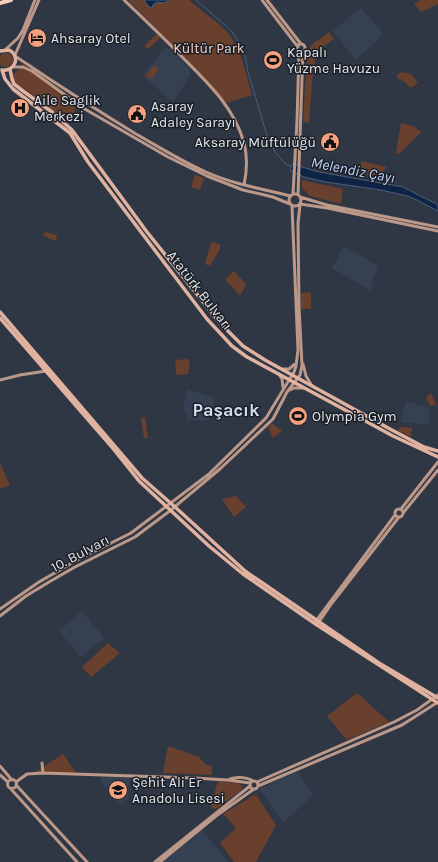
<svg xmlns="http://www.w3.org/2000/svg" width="438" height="862" font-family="Karla,sans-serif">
	<rect width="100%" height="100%" fill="#2f3745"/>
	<path fill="#354053" d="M361,8L384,34L356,60L332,31Z
		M168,48L190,69L191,73L173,103L143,75L164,49Z
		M344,246L378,266L373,279L371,291L332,268Z
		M187,389L215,398L209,420L187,421L186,414L183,410Z
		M407,401L430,408L428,425L400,422Z
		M82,611L104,638L81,657L59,631Z
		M297,771L314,795L283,822L259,789Z
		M101,776L130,778L128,799L122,804H120L100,782Z
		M202,830L228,862H163Z"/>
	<path fill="#693f2d" d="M128,0H189C201,11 216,20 227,32C242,49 246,74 252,95L226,103L197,70Z
		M421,0H438V4L421,12L415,5V3Z
		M329,32L334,39L318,50L316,54L312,81L309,123L303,122L307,53L311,45Z
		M157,34L160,38L148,49L144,46Z
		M-1 60a7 7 0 1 1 14 0a7 7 0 1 1-14 0Z
		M23,64L71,97C76,104 76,111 73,119H64L15,82L11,77Z
		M154,65L159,70L150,80L145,76Z
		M402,72L411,74L418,83L411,88L405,82L397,78V75Z
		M401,123L413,126L421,132L399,154L396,153Z
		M361,161L387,167L379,176L359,173Z
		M195,175L204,178L200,190L191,187Z
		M302,180L343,189L341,204L310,196L302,188Z
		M45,232L57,235L56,241L43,236Z
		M211,242L220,244V249L210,266L205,264Z
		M234,271L246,284L240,296L225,279Z
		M311,292V309H301V293Z
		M188,359L190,361L188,374L176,375L175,360Z
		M431,393L436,405L430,406L426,397Z
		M145,417L148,438H144L141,418Z
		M272,423L282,431L273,438L268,427Z
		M400,427L412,428L411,437L397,430Z
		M0,463L10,485L0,489Z
		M236,496L246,507L234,517L222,499Z
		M108,643L120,653L91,677L82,667Z
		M357,693L389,722L347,740L327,716Z
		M168,746L199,757L204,763L212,767V775L163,773Z
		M63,754L76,773H34Z
		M218,781L238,783L242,786V789L218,808L212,809L211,805Z
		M254,795L257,796L276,825L256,862H234L220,843L236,828L223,814Z"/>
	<path fill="#0e2447" stroke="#4d5e79" d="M144,0H170L164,3L157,2L153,5L152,8L148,6Z
		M292,164L319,172L403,187L438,205V211L417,200L407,196L381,190L326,182L304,177L290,170Z"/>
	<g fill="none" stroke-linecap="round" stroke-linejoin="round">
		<path stroke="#4d5e79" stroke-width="1" d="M196,0L226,26L233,33L241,46L245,56L248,72L267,136C272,147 279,161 291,167"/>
		<path stroke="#bc9889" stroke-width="3" d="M124,0C145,20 165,39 185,60C209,84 235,109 244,143C248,158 247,171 244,185
			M262,0L298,47
			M267,0L301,44
			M297 48a4 4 0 1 1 8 0a4 4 0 1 1-8 0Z
			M6,49L18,38L23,30L35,0
			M15,55L39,0
			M15,56C55,83 95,109 136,134C159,147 181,161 206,172C233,184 262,189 291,196
			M14,67H23L32,71L83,108L168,157L207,176L243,190L273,197L290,204
			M289 200a6 6 0 1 1 12 0a6 6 0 1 1-12 0Z
			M293,194L297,121L299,51
			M298,195L303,51
			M300,197L327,205L438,227
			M300,204L327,208L438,231
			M303,364L306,376L312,386
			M283,369H289L295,364
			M279,374L282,379L283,387
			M0,380L20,375L46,371
			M290,390L294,388H303
			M395 513a4 4 0 1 1 8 0a4 4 0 1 1-8 0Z
			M401,509L438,462
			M403,513L438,470
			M0,609L39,582L77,560L131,533L209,474L266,418L294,372L296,366L298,350L292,206
			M0,616L26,596L49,582L75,567L135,537L171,510L221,468L273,419L287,392L300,375L302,365L299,307L298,223L300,205
			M316,621L395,515
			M317,625L332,603L399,517
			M42,763L43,773
			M0,766L12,780
			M0,775L8,782
			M7.5 784a4.5 4.5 0 1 1 9 0a4.5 4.5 0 1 1-9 0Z
			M228,780C235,776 247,777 253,781
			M250 785a4 4 0 1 1 8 0a4 4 0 1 1-8 0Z
			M16,782L27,774L43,773L194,778L228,780L250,783
			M257,782L394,722L417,710L438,695
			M16,785L87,862
			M258,786L402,725L438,702
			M11,789L77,862
			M155,862L250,786
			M160,862L216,816L254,789"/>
		<path stroke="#e1b2a0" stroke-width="3.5" d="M0,51L9,50C21,56 15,72 2,70
			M10,69L12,79L14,84L23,91L52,112L72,130L147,232L220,323L243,346L265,360L390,429L424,447L438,451
			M2,70L5,79L13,89L70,133L88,162L207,319L232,346L247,357L323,398L393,436L438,457
			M0,312L142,478L175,507L245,571L379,663L438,698
			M0,318L111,446L139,481L209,546L243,574L317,625L438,703"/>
		<path stroke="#facdbb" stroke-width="4" d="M0,3L11,0"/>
	</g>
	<defs>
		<g id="hotel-disc" transform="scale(1)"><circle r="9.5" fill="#f2a07f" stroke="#1b1f25"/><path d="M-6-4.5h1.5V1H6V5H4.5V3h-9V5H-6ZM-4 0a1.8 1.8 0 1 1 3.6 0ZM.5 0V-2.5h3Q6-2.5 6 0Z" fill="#111"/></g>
		<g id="stadium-disc" transform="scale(1)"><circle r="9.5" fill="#f2a07f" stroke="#1b1f25"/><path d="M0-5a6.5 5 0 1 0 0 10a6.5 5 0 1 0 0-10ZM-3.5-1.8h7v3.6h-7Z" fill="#111"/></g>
		<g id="hospital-disc" transform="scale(1)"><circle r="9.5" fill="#f2a07f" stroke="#1b1f25"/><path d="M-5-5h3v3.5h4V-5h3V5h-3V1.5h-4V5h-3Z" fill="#111"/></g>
		<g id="civic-disc" transform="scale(1)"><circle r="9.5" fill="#f2a07f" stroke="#1b1f25"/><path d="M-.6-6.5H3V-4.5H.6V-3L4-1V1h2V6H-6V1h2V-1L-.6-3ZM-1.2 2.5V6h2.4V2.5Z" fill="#111"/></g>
		<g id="university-disc" transform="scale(1)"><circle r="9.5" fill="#f2a07f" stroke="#1b1f25"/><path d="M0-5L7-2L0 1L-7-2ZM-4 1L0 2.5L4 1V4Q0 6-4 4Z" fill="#111"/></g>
	</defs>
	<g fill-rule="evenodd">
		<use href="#hotel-disc" x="37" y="38"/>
		<use href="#stadium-disc" x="273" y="60"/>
		<use href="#hospital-disc" x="20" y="108"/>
		<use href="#civic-disc" x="137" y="114"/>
		<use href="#civic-disc" x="330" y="142"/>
		<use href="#stadium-disc" x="298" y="416"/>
		<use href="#university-disc" x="118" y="790"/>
	</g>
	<g text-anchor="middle" stroke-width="3" stroke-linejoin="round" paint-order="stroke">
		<g font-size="14" fill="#e1e6ef" stroke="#1b1f25" text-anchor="start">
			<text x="51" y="43">Ahsaray Otel</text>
			<text x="287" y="57">Kapalı<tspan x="287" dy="16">Yüzme Havuzu</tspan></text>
			<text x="34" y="105">Aile Saglik<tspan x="34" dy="16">Merkezi</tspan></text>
			<text x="151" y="111">Asaray<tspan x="151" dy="16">Adaley Sarayı</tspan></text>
			<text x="316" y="147" text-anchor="end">Aksaray Müftülüğü</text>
			<text x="312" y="421">Olympia Gym</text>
			<text x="132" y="787">Şehit Ali Er<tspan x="132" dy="16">Anadolu Lisesi</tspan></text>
		</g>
		<g font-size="14" fill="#f5d5c8" stroke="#1b1f25">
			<text x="209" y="53">Kültür Park</text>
		</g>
		<g font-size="14" fill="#e1e6ef" stroke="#1b1f25">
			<text transform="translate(200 290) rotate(52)" y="5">Atatürk Bulvarı</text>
			<text transform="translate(80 553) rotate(-28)" y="5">10. Bulvarı</text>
		</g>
		<g font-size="15" font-style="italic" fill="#bcd5fc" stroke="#1b1f25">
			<text transform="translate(353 170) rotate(11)" y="5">Melendiz Çayı</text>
		</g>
		<g font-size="18" font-weight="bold" fill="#d2ddef" stroke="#1b1f25">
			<text x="226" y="416">Paşacık</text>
		</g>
	</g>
</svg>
